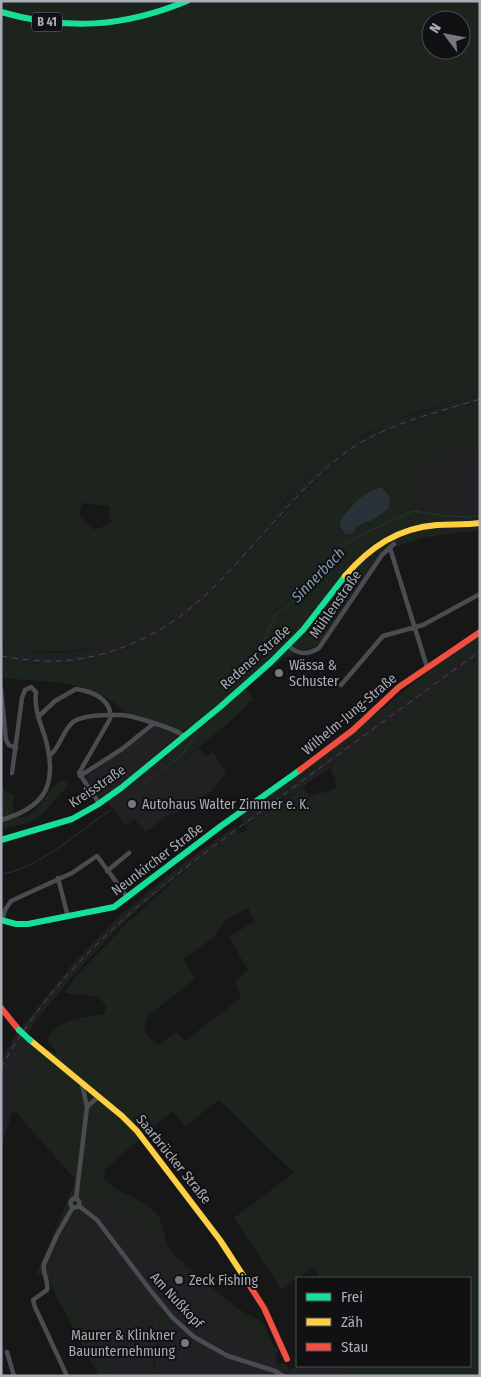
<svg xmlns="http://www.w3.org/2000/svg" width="481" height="1377" font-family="'Fira Sans Condensed',sans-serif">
	<rect width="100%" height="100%" fill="#171717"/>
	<path fill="#212123" d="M480,394V402L391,430L343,457L304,492L203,603L182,621L152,640L103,657L74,663L49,665L1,660V647L32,652L60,653L86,650L129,638L163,621L185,606L210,584L299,487L329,459L349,444L388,423Z
		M480,448V513L461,515L424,511L408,471L451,454Z
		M480,644V658L331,767L247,825V829L242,821Z
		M156,722L171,725L181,731L178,736L104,798L99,797L87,780V776L149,730Z
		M199,748L206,757L213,752L226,774L211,791L178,812L168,815L146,832L134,819L126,826L107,801L163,759L171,769Z
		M235,826L240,834L182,873L150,899L122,924L76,972L39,1017L27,1034L20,1029L70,967L117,918L180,866Z
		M17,1032L35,1049L1,1145V1061Z
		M108,1196L138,1223L160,1246L234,1308V1317L252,1332L261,1345L268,1349L279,1348L275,1357L278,1365L284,1363L289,1370L298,1366H344L346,1376H156L167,1323L154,1305L159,1316L160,1326L152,1374L151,1376H113L87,1326V1321L55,1283L49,1266L67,1226L94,1198Z"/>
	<path fill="#1d241e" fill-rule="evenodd" d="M1,1H480V394C431,409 379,420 338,452C284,493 247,550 198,595C145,645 71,661 1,647ZM431,20H461V50H431ZM82,503L109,506L111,523L95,530L79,515Z
		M480,402V448L451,454L408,471L424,511L461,515L480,513V530L426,537L387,550L322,641C315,647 307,652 298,648L293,655L285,657L246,689L253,699L225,726L171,769L163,759L193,732L189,727L181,731C165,722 146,723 130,714C126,713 124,709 120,707C113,702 105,697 97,693C71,680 30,681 1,678V660L49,665L74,663L103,657L152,640L182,621L203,603L304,492L343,457L376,436L391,430Z
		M480,636V644L242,821L240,817L242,815L307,769L438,664Z
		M480,658V1376H346L344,1366H470V1278H319L314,1268L297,1278L282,1290L234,1218L294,1173L219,1100L185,1126L172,1111L105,1169L104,1178L113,1187L146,1204L159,1216L168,1247L174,1255L232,1304L248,1315L256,1318L264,1325L275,1349H268L261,1345L252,1332L234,1317V1308L160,1246L138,1223L108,1196L94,1198L67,1226L49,1266L55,1283L87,1321V1326L113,1376H99L51,1286L47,1274L36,1275L74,1185V1178L13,1109L35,1049L29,1042L41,1046L56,1054L57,1052L48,1041V1037C56,1020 88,1017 104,1014L106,1007C97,987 81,1000 64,992L78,974L126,924L182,873L247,829V825L303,787L309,797C318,793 326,793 335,789L336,786L331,767ZM248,908L255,921L229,937L248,970L235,981L241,998L185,1041L176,1032L158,1045L147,1035L144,1026L149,1015L195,979L183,959L213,938L225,921Z
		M61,781H66L68,785L45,811L33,821L1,830V785L4,790L14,795L15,798L12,806L15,816C33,826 47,787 61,781Z
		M154,1303H156L167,1317V1323L156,1376H151C157,1363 162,1332 159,1318C158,1312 155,1308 154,1303Z"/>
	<path fill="#2a3239" d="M381,487L390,497L388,509L371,521H367L357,526L353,534H346L341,528L340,521C351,506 363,492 381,487Z"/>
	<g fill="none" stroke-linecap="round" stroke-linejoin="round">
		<path stroke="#2a3239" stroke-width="1" d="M223,692L257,654L276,614L287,607L300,594L327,560L341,547L361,535L413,511L446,516L472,517L480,515
			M145,783C158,773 177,762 187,748C192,741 193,734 199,728
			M1,874C37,870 79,831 109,811"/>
		<path stroke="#4b4c50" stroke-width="4.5" d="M390,548L427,667
			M289,646C298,655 308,655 319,648L382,555L394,544
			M341,685L383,636L423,625L480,594
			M1,689L6,740L9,745L16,748
			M38,717L55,701L76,689C92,691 113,700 110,719L79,773L99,803
			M49,756C60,749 62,731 73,722C84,714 109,715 122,715C134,716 176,729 184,736
			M80,776L122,749L153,724
			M1,820C47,807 58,783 45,737C40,722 34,709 36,692L31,687L25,690L22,698L12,773
			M107,871L129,853
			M58,878L68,917
			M2,921L5,910L11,901L72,873L97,856L128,898
			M87,1107L98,1097
			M70.5 1203a4.5 4.5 0 1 1 9 0a4.5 4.5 0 1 1-9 0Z
			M76,1199L87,1107L82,1084
			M79,1206L97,1220L151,1291L172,1317L194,1337L228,1356L275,1371L283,1376
			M7,1352L14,1376
			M67,1376L35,1307L33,1300L47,1290C49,1281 42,1273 44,1264L57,1235L73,1207"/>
		<path stroke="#16e098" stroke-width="6" d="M1,12C67,31 124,27 187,1
			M1,840L72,819L97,805L121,788L220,707L271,662L303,630L345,576
			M1,920L16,924H28L114,907L221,826L300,770"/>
		<path stroke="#ffcf43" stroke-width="6" d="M345,576C370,547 398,528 437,525C451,524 466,525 480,523
			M30,1040L122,1116L137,1131L220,1240L248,1283"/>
		<path stroke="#f24e42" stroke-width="6" d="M300,770L353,730L399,687L480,632
			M1,1008L19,1030
			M248,1283L264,1308L287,1359"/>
		<path stroke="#4b4c4f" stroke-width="1" stroke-dasharray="6 5" stroke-linecap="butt" d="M1,656C20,659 39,662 58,661C110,659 163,634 201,599C226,577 248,550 271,525C293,501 314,476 341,456C381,425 432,414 480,399
			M1,1068C60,959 162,884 260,812C333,758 406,705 480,651"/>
		<path stroke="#16e098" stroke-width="6" d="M19,1030L30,1040"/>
	</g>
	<g fill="#757880" stroke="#111113" stroke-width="2">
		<circle cx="279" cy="673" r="5"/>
		<circle cx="132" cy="804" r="5"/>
		<circle cx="179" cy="1280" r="5"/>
		<circle cx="185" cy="1343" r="5"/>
	</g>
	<g text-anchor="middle" stroke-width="4" stroke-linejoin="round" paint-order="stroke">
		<rect fill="#111113" stroke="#7b7e86" stroke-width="1" x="32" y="12.5" width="30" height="19" rx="4"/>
		<g font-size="12" font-weight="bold" fill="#a8adb8">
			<text x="47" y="26">B 41</text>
		</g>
		<g font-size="14" fill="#a8adb8" stroke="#111113">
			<text transform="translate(335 604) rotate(-55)" y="5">Mühlenstraße</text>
			<text transform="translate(255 657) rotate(-42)" y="5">Redener Straße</text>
			<text transform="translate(349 714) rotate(-40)" y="5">Wilhelm-Jung-Straße</text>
			<text transform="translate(97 786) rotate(-34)" y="5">Kreisstraße</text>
			<text transform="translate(157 859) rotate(-37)" y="5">Neunkircher Straße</text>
			<text transform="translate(174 1159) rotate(51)" y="5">Saarbrücker Straße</text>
			<text transform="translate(177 1300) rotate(47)" y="5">Am Nußkopf</text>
		</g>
		<g font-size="14" fill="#a8adb8" stroke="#111113" text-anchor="start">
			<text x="289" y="670">Wässa &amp;<tspan x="289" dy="16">Schuster</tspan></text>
			<text x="142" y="809">Autohaus Walter Zimmer e. K.</text>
			<text x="189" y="1285">Zeck Fishing</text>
			<text x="175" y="1340" text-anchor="end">Maurer &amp; Klinkner<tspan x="175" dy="16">Bauunternehmung</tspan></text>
		</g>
		<g font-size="15" font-style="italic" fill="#7f9bb3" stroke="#111113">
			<text transform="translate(318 575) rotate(-46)" y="5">Sinnerbach</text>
		</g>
	</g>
	<rect width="481" height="1377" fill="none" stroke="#a8adb8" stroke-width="5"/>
	<rect x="296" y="1277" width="175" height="90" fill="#111113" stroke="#4d4f55"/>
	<rect x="306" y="1293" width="25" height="8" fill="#16e098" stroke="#4d4f55"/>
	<text x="341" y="1302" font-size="15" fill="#a8adb8">Frei</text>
	<rect x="306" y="1318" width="25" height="8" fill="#ffcf43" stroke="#4d4f55"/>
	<text x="341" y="1327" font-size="15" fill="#a8adb8">Zäh</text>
	<rect x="306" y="1343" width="25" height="8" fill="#f24e42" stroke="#4d4f55"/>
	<text x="341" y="1352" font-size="15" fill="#a8adb8">Stau</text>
	<g transform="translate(446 35) rotate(302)"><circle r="24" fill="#111113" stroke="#4d4f55"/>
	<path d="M0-4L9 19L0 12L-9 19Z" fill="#757880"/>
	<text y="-8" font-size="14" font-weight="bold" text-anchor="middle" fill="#a8adb8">N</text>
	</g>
</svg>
